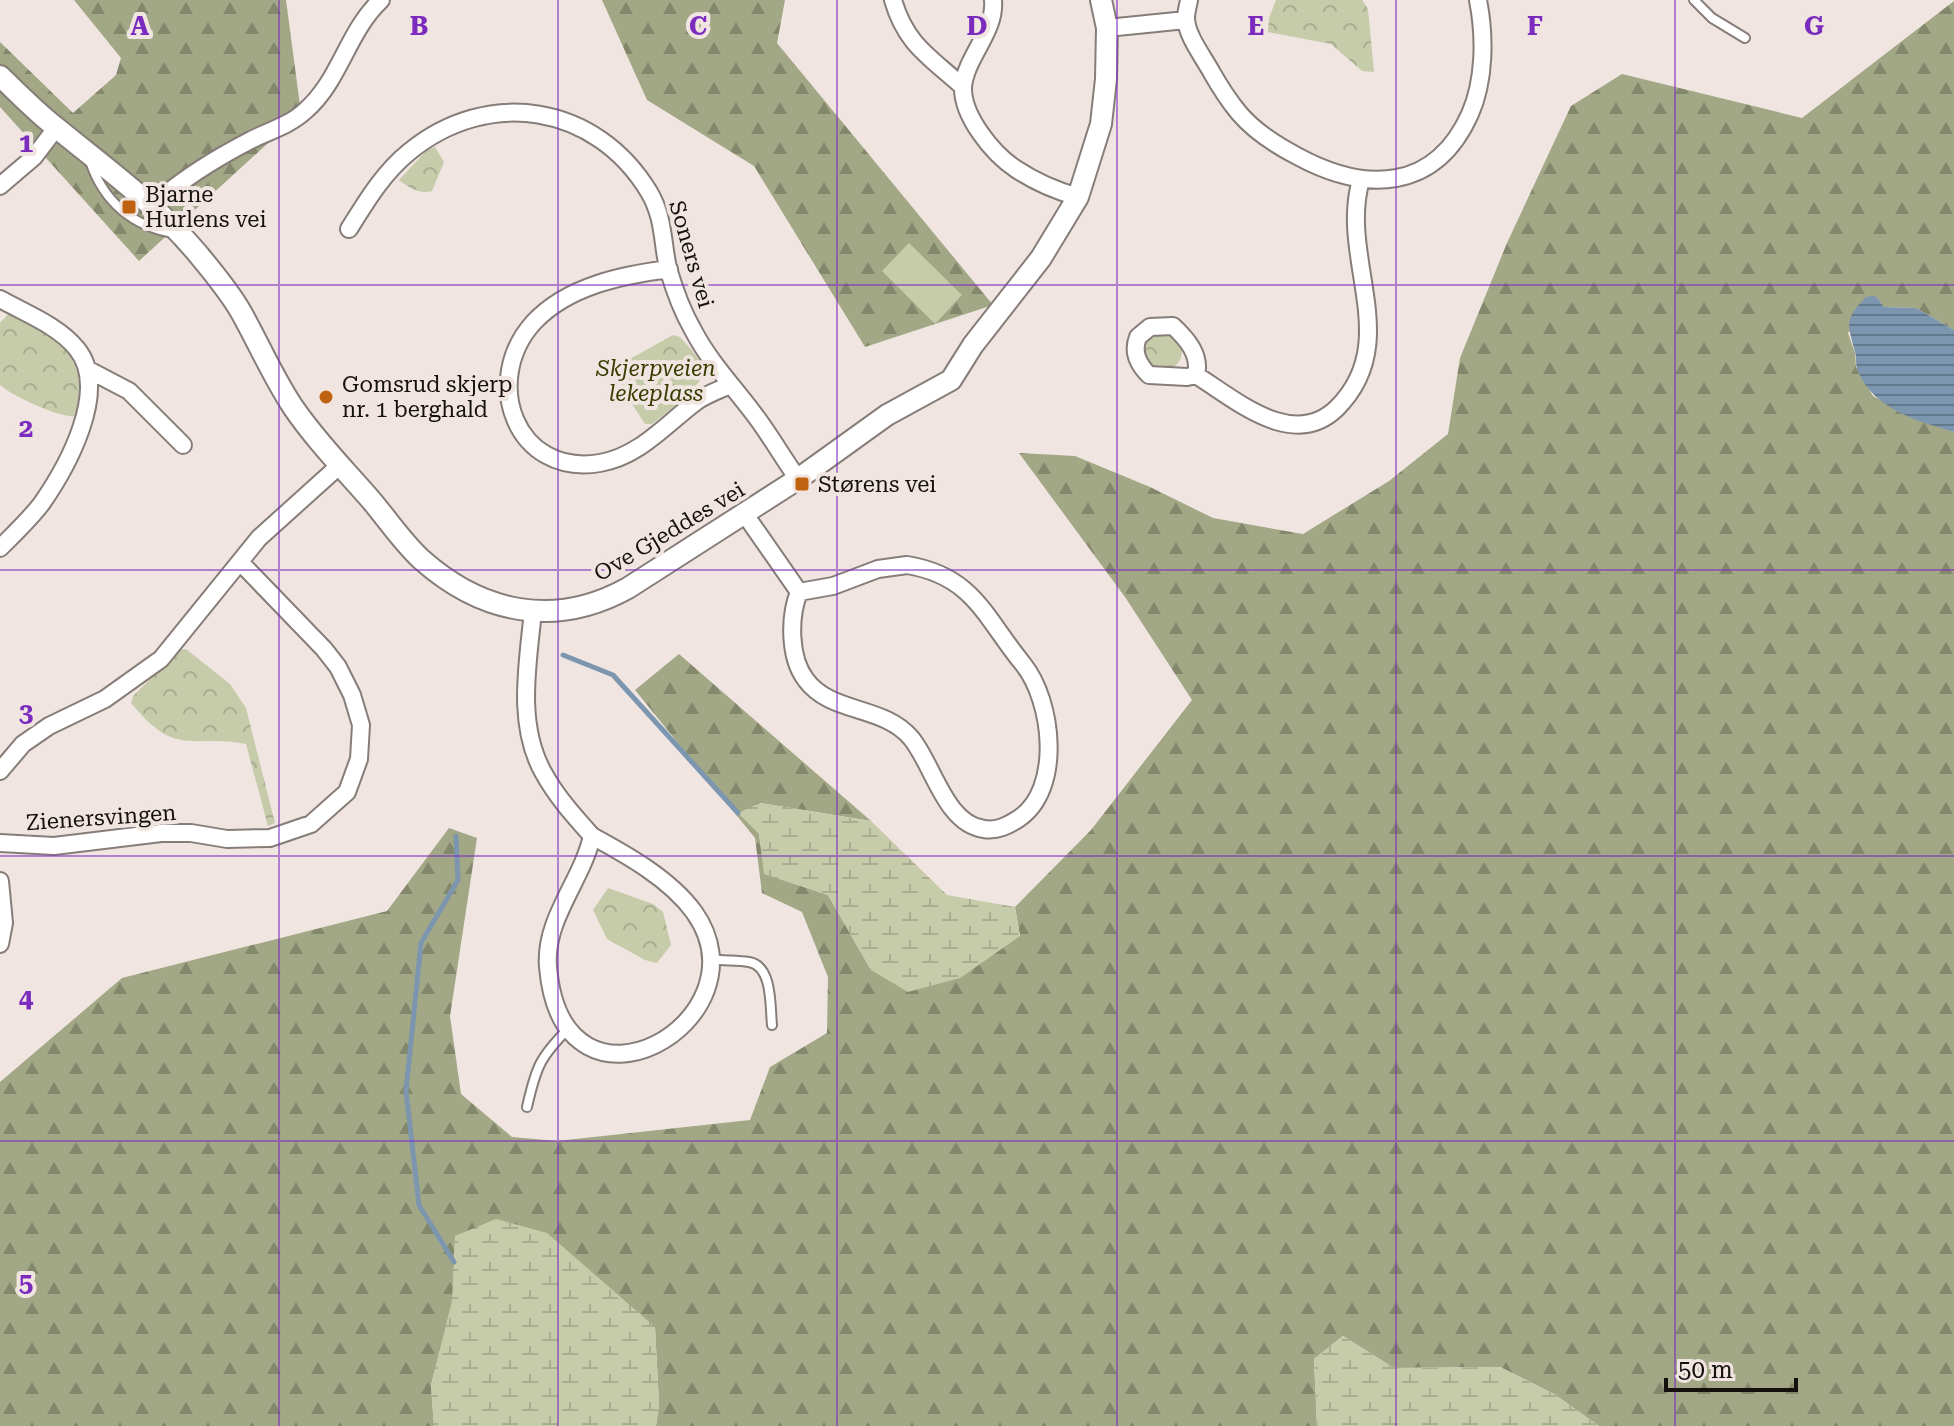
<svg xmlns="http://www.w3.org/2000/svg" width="1954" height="1426" font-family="'Roboto Serif',serif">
	<defs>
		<pattern id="forest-firs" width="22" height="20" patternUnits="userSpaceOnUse" patternTransform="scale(2)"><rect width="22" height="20" fill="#a2a785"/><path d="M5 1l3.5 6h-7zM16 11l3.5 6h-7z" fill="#83876b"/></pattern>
		<pattern id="wetland-marsh" width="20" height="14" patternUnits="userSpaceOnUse" patternTransform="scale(2)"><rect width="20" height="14" fill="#c6cbaa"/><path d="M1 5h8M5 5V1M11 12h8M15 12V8" fill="none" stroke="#a9ad91"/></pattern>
		<pattern id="park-crowns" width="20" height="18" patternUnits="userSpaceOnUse" patternTransform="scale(2)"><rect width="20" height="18" fill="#c6cbaa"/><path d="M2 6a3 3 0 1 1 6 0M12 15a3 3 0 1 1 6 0" fill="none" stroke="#a9ad91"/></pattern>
		<pattern id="water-rules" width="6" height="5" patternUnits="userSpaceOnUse" patternTransform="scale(2)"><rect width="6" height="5" fill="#7d96af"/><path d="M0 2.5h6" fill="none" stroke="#65798d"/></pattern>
	</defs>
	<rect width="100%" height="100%" fill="#f0e5e0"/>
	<path fill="url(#forest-firs)" d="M74,0H286L301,113L139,261L0,107V42L73,113L116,75L121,58Z
		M602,0H785L777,43L993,305L865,347L754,166L647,100Z
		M1954,1V330L1916,308L1884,307L1877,297L1848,333L1855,353L1856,367L1873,396L1921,421L1954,432V1426H1599L1554,1394L1500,1367L1394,1368L1343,1336L1314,1359L1317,1426H656L659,1404L655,1327L455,1236L453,1301L431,1385L434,1426H0V1082L122,978L387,911L449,828L477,838L450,1016L461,1094L512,1137L557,1141L750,1120L770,1067L827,1033L828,977L802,912L762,893L755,838L635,690L679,654L871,821L760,803L759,834L765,874L828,895L871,970L1020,936L1015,907L1091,830L1192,700L1125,597L1019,453L1075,456L1150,487L1213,518L1303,534L1389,481L1448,434L1460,358L1507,243L1571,106L1622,74L1802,118Z"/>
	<path fill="url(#wetland-marsh)" d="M760,803L871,821L947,895L1015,907L1020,936L960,978L908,992L871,970L828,895L764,874L759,834L738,813Z
		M496,1219L547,1233L655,1327L659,1404L656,1426H434L431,1385L452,1301L455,1236Z
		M1343,1336L1394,1368L1499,1367L1554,1394L1599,1426H1317L1314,1359Z"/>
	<path fill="url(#park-crowns)" d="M1276,0H1362L1368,9L1374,72L1362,71L1331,44L1268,32L1269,18Z
		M435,147L444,162L432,191C420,195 408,187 399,180L427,150Z
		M8,314C59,337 88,354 78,416C64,420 12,396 0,385V323Z
		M1142 351a20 20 0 1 1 40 0a20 20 0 1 1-40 0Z
		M673,335L680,337C687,345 700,358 703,368C707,385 664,414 652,424H645L610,370Z
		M186,649L230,684L246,708L275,823L268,826L246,744C187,734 177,758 131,703L133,696L180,650Z
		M608,888L653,904L663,912L671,945L657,963L645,960L607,939L593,910Z"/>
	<path fill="#c6cbaa" d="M909,243L962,295L935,324L882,271Z"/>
	<path fill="url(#water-rules)" d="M1872,296L1877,297L1884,307L1916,308L1954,330V432C1918,421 1873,409 1858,371C1855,365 1857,359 1855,352C1848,324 1843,321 1866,297Z"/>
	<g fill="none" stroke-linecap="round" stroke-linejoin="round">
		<path stroke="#7d96af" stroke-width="5" d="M563,655L613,675L738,813
			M454,1262L419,1205L406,1091L421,943L458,880L456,836"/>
		<g stroke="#877d78" stroke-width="12">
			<path id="service" d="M1694,0L1712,18L1745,38
				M90,161C103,201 133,227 174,233
				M710,959C723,961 737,960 749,962C773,966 770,1007 772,1025
				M527,1107C536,1067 540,1057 569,1028"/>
		</g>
		<g stroke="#877d78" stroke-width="20">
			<path id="minor" d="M893,0C906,45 930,57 963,87
				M993,0C996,32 966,56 963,87C962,116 993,154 1016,169C1034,181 1057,191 1078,197
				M1189,0C1188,6 1186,12 1186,18C1186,35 1204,58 1212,73C1220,87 1229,101 1239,113C1255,132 1276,145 1297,156C1365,193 1435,192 1470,114C1485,80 1485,36 1478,0
				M1107,28L1186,20
				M0,186L34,157L56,128
				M153,205C182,179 216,158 251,140C269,131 290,125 305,111C340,81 347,32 381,0
				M349,229C366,202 383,173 409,152C488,87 596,104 649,192C664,217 662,241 668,268C674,289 682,311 693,330C709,361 733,386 754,414C770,435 783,458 798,479
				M669,269C622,275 568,286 534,322C481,380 515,477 600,463C640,456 666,424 697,401C707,394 719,390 730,385
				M0,299C25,313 59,326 77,349C110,390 67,467 42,503C30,519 14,534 0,548
				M87,369L129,391L183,445
				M1196,375C1201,355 1187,339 1173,326L1150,327L1138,337C1132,352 1138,364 1149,375L1187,377L1196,375C1236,400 1293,451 1337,408C1404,341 1338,258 1361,180
				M744,513L799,592
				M907,565C974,576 985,618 1023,664C1053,701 1063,790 1018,819C1007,826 997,831 984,829C945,824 933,764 911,738C883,705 831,714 806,680C789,658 789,617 799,592L833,586L878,569Z
				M533,611C528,663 516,723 543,772C556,796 574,816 592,836C582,881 544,919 548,967C563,1139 771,1020 694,912C670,879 627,855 592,836
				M0,771L23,744L49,726L105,699L161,659L259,538L340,465
				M0,843L54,846L161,833H191L227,839L270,838L311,824L347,792L359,759L361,725L352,695L338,667L324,649L240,562
				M0,881L4,923L0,944"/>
		</g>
		<g stroke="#877d78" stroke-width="24">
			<path id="tertiary" d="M0,76C19,94 37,113 58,129C107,169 157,205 198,254C213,272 229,291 241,312C259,344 273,377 293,407C316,441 345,470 371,500C388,520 403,543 422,560C483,614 556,628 628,588L798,479L887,415L951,380L973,345L1041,258L1078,197L1101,124L1106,79L1107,28L1101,0"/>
		</g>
		<use href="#service" stroke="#fff" stroke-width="8"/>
		<use href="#minor" stroke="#fff" stroke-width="16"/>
		<use href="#tertiary" stroke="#fff" stroke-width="20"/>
	</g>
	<path fill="none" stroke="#7b2cbf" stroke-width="2" stroke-opacity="0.55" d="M279,0V1426M558,0V1426M837,0V1426M1117,0V1426M1396,0V1426M1675,0V1426M0,285H1954M0,570H1954M0,856H1954M0,1141H1954"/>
	<g fill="#bf6310" stroke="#f0e5e0" stroke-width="3">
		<rect x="121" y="199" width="16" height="16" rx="4"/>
		<circle cx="326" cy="397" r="8"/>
		<rect x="794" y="476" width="16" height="16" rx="4"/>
	</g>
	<g text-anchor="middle" stroke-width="8" stroke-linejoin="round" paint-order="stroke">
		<g font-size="22" fill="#14100e" stroke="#f0e5e0" text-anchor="start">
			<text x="145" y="202">Bjarne<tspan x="145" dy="25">Hurlens vei</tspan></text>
			<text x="342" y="392">Gomsrud skjerp<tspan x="342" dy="25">nr. 1 berghald</tspan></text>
			<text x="818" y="492">Størens vei</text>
		</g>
		<g font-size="22" fill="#14100e" stroke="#f0e5e0">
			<text transform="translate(692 254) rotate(74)" y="8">Soners vei</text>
			<text transform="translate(669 531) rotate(-31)" y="8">Ove Gjeddes vei</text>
			<text transform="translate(101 817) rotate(-4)" y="8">Zienersvingen</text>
		</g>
		<g font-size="22" font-style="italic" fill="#373c00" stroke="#f0e5e0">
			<text x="656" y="376">Skjerpveien<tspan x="656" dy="25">lekeplass</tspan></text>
		</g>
	</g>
	<g font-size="26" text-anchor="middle" font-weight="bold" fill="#7b2cbf" stroke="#f0e5e0" stroke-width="8" stroke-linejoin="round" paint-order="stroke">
		<text x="140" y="35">A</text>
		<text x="419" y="35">B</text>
		<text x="698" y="35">C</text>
		<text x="977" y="35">D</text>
		<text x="1256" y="35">E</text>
		<text x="1535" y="35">F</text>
		<text x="1814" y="35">G</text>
		<text x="26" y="152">1</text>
		<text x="26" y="437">2</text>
		<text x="26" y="722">3</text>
		<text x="26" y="1007">4</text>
		<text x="26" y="1292">5</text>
	</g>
	<path d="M1666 1378v12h130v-12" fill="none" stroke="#14100e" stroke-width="4"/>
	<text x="1678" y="1378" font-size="24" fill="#14100e" stroke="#f0e5e0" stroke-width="6" paint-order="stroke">50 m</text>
</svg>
